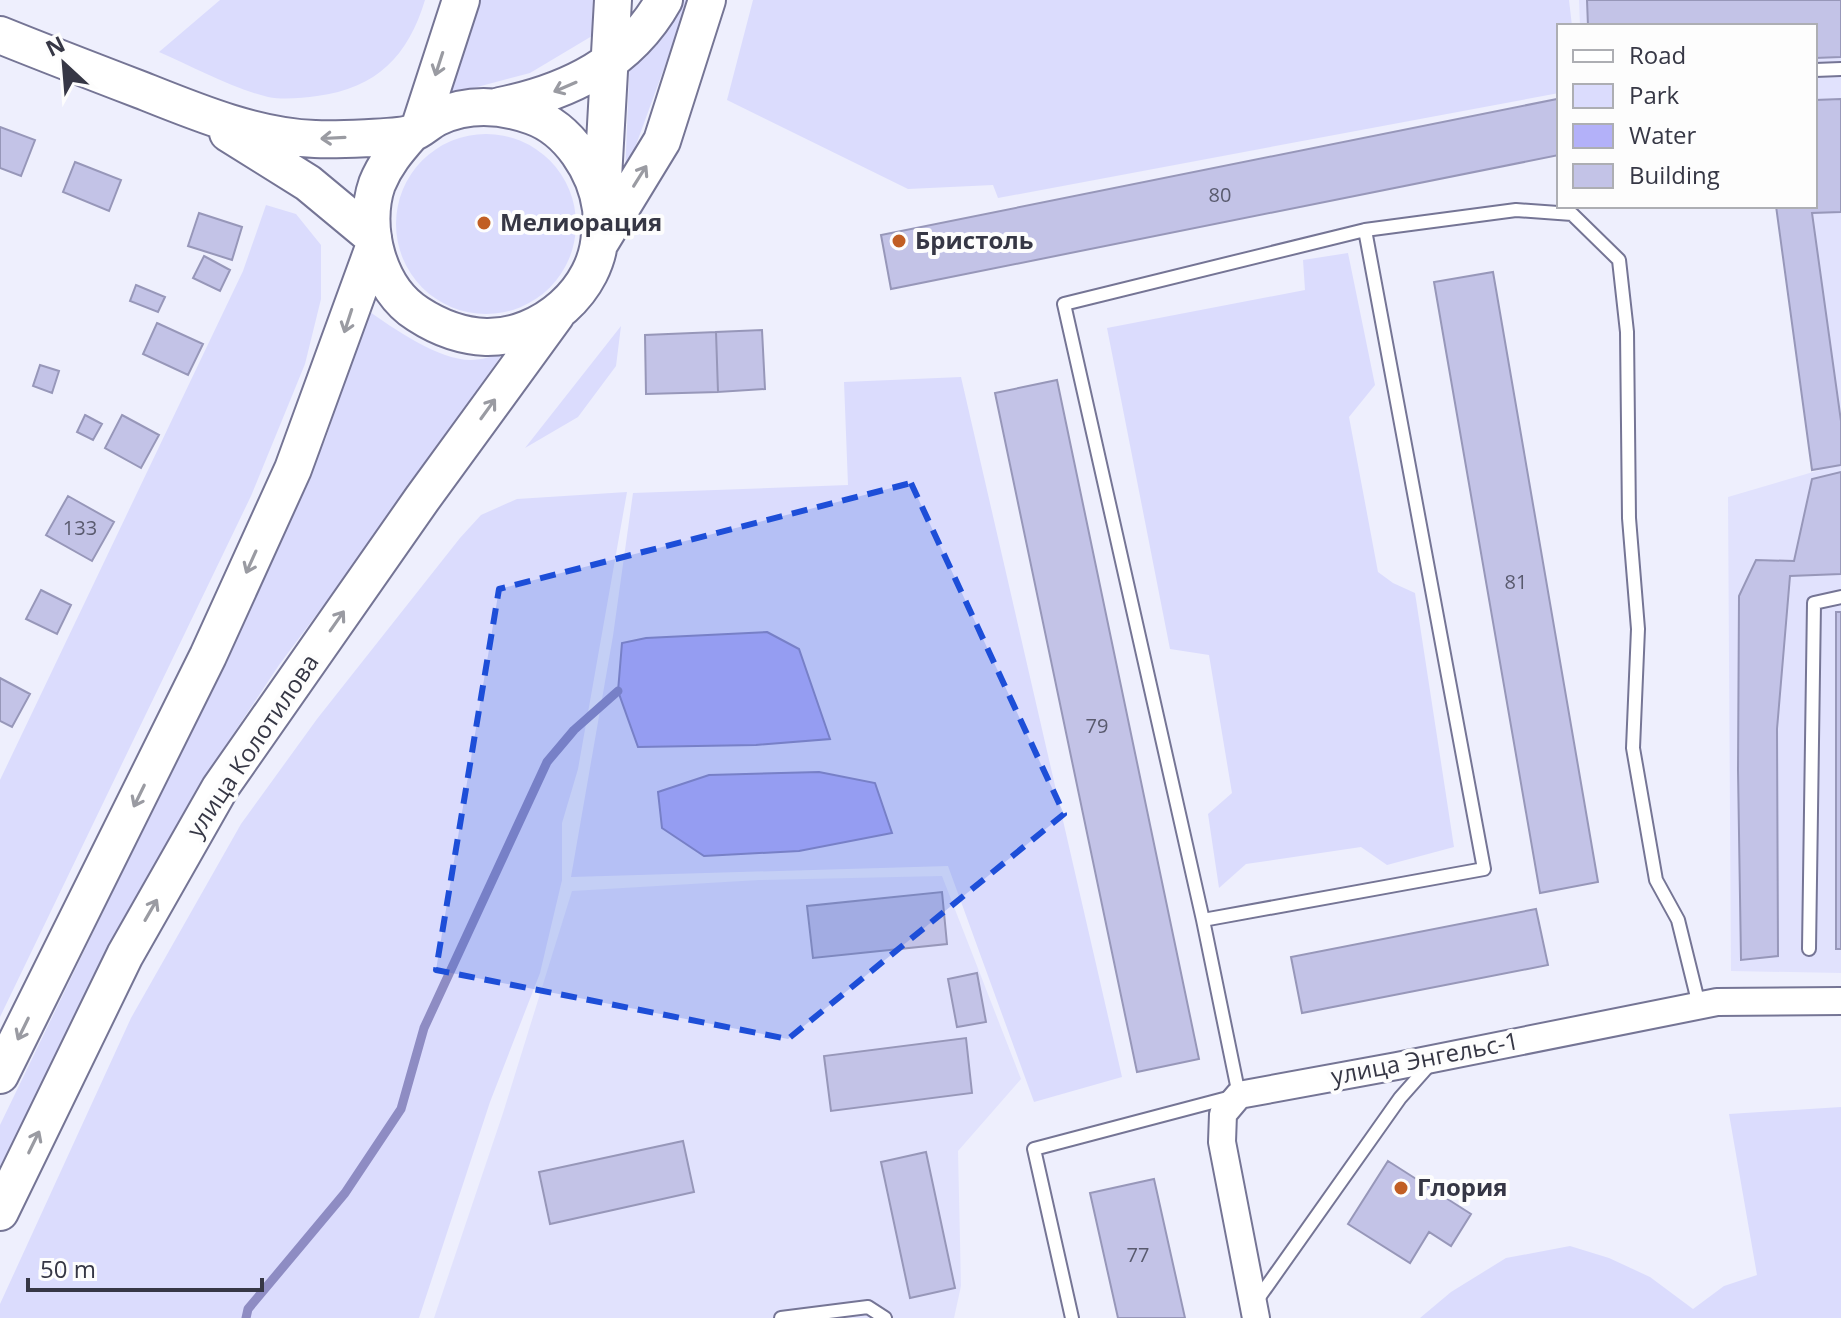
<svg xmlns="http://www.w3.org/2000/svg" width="1841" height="1318" font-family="'Open Sans',sans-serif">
	<rect width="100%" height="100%" fill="#eeeffd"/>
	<path fill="#e1e2fd" d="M1579,0H1841V973L1731,971L1728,497L1820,470L1784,206H1815V26H1580Z
		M942,876L1021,1079L958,1151L961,1286L954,1318H434L503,1113L572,891L759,880Z"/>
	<path fill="#dbdcfd" d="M220,0H425C408,56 377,88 317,96C302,98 283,100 268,97C231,88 194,67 159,52Z
		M475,0H593L592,36L530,73L436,98Z
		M651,0H689L625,175L630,55Z
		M753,0H1569L1572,26H1559V93L998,198L993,185L908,189L727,100Z
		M396 224a90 90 0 1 1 180 0a90 90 0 1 1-180 0Z
		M266,205L296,214L321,245V299L305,364L251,496L0,1017V780L243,271Z
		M1348,253L1375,385L1349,417L1378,572L1393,583L1415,593L1454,847L1387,865L1361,847L1246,864L1219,888L1208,814L1232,793L1209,655L1170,649L1107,328L1305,290L1303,260Z
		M367,310C393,328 438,360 471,360C481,360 493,356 502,354L446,441L279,665L196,790L0,1178V1125L118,881L326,438Z
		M621,326L616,366L578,417L525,448Z
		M961,377L1122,1077L1034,1102L948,866L571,877L613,636L633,493L848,485L844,382Z
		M627,492L578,769L562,823V880L540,973L490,1102L419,1318H0V1304L131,1018L241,824L317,719L460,538L481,515L517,499Z
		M1841,1107V1318H1420L1451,1292L1506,1258L1570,1246L1609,1258L1650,1277L1693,1309L1724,1286L1757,1275L1729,1114Z"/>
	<path fill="#b3b1f9" stroke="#8e8cc3" stroke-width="2" d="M767,632L799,649L830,739L756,745L638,747L618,691L622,643L646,638Z
		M819,772L875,783L892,833L799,851L704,856L662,828L658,792L709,775Z"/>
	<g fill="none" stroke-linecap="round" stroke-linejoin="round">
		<path stroke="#8e8cc3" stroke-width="9" d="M246,1318L248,1309L345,1193L401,1109L424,1028L547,762L574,730L618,691"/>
	</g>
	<path fill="#c3c3e7" stroke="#9797b9" stroke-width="2" d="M1587,0H1841V57L1815,58V26H1588Z
		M1557,99L1559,155L891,289L881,235Z
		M1841,99V212L1812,213L1841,421V465L1812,470L1776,206H1815V100Z
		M0,127L35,140L21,176L0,168Z
		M75,162L121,180L109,211L63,192Z
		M199,213L242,227L232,260L188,246Z
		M204,256L230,270L220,291L193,278Z
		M1493,272L1598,882L1540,893L1434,282Z
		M136,285L165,297L158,312L130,301Z
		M157,323L203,344L188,375L143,354Z
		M762,330L765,389L718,392L716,332Z
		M716,332L718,392L646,394L645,335Z
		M40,365L59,371L52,393L33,386Z
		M1057,380L1199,1059L1137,1072L995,393Z
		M85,415L102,424L93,440L77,432Z
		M122,415L159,435L141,468L105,448Z
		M1841,472V574L1790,576L1777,729L1778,956L1741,960L1738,770L1739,596L1756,560L1794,561L1812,479Z
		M68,496L114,522L92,561L46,535Z
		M41,590L71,605L57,634L26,619Z
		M1836,612H1841V949H1836Z
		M0,678L30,694L12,727L0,721Z
		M942,892L947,944L813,958L807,906Z
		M1536,909L1548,965L1302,1013L1291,957Z
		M977,973L986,1022L957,1027L948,979Z
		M966,1038L972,1093L831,1111L824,1056Z
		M683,1141L694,1192L550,1224L539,1172Z
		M926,1152L955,1288L910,1298L881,1162Z
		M1388,1161L1471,1214L1451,1246L1429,1232L1410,1263L1348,1224Z
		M1154,1179L1185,1318H1118L1090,1193Z"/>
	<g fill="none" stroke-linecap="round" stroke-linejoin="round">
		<g stroke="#757595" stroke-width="16">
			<path id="lane" d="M1815,70L1841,69
				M1203,920L1484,869L1365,230
				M1809,949L1814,603L1841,597
				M1255,1303L1400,1098L1431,1063
				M781,1318L868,1307L885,1318
				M1072,1318L1034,1149L1239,1095L1203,920L1064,304L1365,230L1516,210L1572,214L1619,260L1627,332L1629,518L1638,629L1633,748L1656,880L1678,920L1699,1005"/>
		</g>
		<g stroke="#757595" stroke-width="30">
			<path id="street" d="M1256,1318L1222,1142L1223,1114L1239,1095L1397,1066L1717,1002L1841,1001"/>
		</g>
		<g stroke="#757595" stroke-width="40">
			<path id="secondary" d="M0,35C47,54 94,72 141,90C196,112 256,137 315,139C331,140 401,138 412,133C421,130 429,121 438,117C468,103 501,105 532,116C569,129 596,171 601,209C602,216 601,225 600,233C598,290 542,338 486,337C461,336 438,327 418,314C378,289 362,227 377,184C385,164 397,150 411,134
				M500,106C568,92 629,63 664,0
				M419,129L461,0
				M228,133L308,183L373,237
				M602,196L613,0
				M601,241L662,141L707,0
				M0,1075L208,656L293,469L374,247
				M0,1212L125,955L220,788L422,499L556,315"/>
		</g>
		<use href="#lane" stroke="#fff" stroke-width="12"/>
		<use href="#street" stroke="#fff" stroke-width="26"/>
		<use href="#secondary" stroke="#fff" stroke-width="36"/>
	</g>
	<defs><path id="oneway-shaft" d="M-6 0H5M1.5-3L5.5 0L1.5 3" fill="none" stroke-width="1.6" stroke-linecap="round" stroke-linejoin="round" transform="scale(2)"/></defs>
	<g stroke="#9a9ba2">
		<use href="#oneway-shaft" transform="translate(439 64) rotate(108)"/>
		<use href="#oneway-shaft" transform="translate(565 87) rotate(157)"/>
		<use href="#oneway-shaft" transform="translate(333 138) rotate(177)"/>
		<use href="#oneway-shaft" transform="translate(640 176) rotate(-58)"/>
		<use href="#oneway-shaft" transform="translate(348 321) rotate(108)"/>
		<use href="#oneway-shaft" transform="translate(488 409) rotate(-54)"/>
		<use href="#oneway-shaft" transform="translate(251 562) rotate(114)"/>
		<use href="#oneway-shaft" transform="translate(337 621) rotate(-55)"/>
		<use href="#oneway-shaft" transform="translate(139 796) rotate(116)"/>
		<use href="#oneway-shaft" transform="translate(151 910) rotate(-60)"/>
		<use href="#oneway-shaft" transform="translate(23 1029) rotate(116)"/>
		<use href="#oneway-shaft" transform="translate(34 1142) rotate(-64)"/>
	</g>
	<path fill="#1d4ed8" fill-opacity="0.2" stroke="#1d4ed8" stroke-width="6" stroke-dasharray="16 10" stroke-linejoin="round" d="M911,483L1064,814L788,1039L436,970L499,589Z"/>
	<g fill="#c15e24" stroke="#fdfdfd" stroke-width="3">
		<circle cx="484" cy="223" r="8"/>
		<circle cx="899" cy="241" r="8"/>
		<circle cx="1401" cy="1188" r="8"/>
	</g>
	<g text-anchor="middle" stroke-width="8" stroke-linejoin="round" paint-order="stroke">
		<g font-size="20" fill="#595a6e">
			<text x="1220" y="202">80</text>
			<text x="80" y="535">133</text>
			<text x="1516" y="589">81</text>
			<text x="1097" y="733">79</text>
			<text x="1138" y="1262">77</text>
		</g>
		<g font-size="24" font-weight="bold" fill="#363745" stroke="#fdfdfd" text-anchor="start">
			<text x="500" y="231">Мелиорация</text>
			<text x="915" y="249">Бристоль</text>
			<text x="1417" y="1196">Глория</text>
		</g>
		<g font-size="24" fill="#363745" stroke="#fdfdfd">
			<text transform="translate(253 746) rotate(-56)" y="8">улица Колотилова</text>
			<text transform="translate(1425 1059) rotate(-11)" y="8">улица Энгельс-1</text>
		</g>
	</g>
	<rect x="1557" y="24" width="260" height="184" fill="#fdfdfd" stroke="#adaeb3" stroke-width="2"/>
	<rect x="1573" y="50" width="40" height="12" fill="#ffffff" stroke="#adaeb3" stroke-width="2"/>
	<text x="1629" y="64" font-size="24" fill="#363745">Road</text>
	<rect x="1573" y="84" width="40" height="24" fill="#dbdcfd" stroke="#adaeb3" stroke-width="2"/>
	<text x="1629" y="104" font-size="24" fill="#363745">Park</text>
	<rect x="1573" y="124" width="40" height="24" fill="#b3b1f9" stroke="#adaeb3" stroke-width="2"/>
	<text x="1629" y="144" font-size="24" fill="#363745">Water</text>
	<rect x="1573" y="164" width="40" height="24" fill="#c3c3e7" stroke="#adaeb3" stroke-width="2"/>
	<text x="1629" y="184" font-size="24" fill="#363745">Building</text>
	<g transform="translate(64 64) rotate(334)" stroke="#fdfdfd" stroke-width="6" paint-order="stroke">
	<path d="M0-6L14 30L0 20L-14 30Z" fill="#363745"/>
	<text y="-12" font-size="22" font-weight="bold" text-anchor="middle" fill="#363745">N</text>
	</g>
	<path d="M28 1278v12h234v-12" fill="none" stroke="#363745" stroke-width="4"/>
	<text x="40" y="1278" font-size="24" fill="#363745" stroke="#fdfdfd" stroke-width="6" paint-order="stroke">50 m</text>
</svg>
